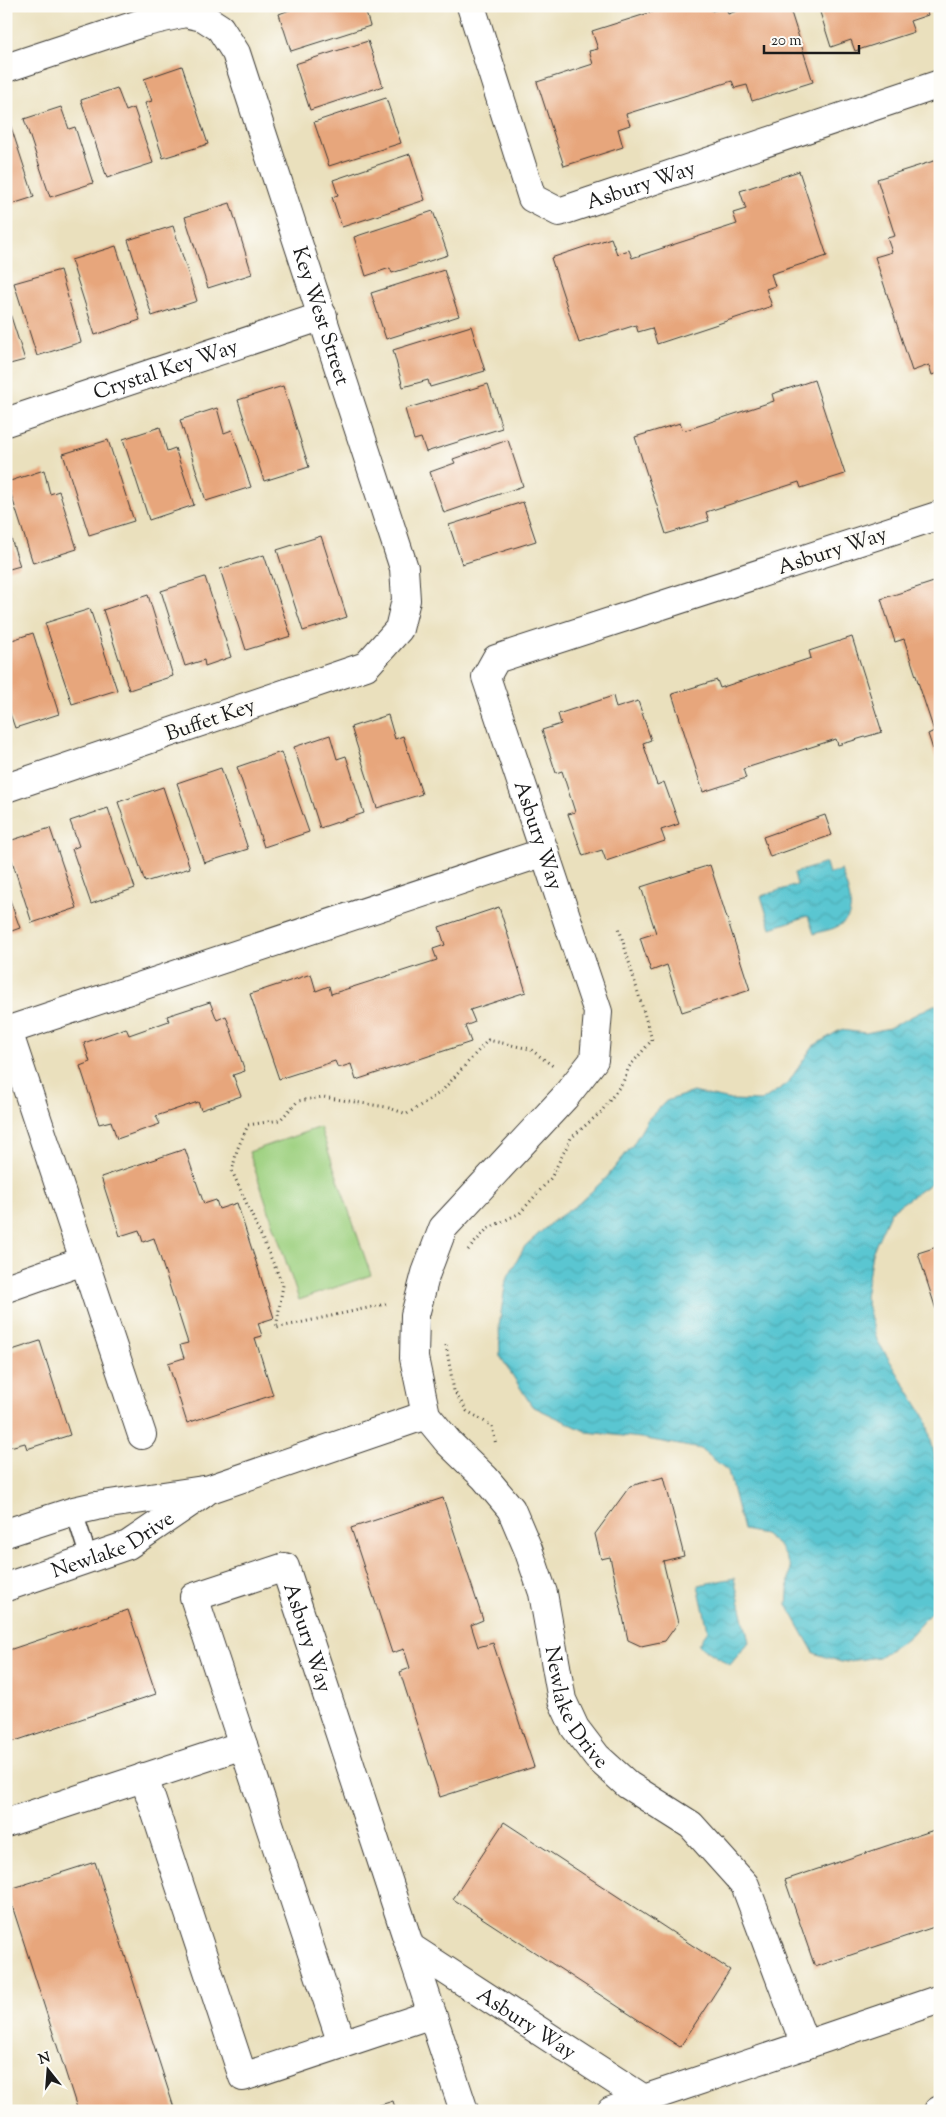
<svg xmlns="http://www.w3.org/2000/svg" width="946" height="2117" font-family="'Sorts Mill Goudy',serif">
	<defs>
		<pattern id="water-waves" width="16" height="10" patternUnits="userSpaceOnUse" patternTransform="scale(1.25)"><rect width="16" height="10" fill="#5ac6d1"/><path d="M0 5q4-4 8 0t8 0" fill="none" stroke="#4eaab3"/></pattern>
	</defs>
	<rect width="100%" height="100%" fill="#fdfcf7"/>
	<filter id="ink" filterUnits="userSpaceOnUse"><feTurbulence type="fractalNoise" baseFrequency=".02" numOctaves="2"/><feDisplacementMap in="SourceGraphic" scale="10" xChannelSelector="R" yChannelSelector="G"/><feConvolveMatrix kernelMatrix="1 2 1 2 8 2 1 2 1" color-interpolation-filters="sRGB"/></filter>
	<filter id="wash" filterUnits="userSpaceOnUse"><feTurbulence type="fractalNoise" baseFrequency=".0096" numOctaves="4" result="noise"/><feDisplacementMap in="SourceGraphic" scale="20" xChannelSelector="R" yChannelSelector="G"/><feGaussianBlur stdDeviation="1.12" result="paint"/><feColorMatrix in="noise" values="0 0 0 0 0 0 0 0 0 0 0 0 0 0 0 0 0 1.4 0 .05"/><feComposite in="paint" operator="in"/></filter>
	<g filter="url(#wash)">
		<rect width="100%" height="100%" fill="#eae0bd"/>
		<path fill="#9fd181" stroke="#5e764e" d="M320,1127L371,1275L299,1300L249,1152Z"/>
		<path fill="url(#water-waves)" stroke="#3b7176" d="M826,863L829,874L841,870C846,886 860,914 840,925C833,930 822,931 814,934L808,916L771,928L761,896L797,885L794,873Z
			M934,1005H940V1177L891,1211L872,1253L865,1297L877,1340L926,1419L940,1479V1602L910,1636L879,1657L841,1662L814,1653L787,1605L790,1567L780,1547L764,1534L743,1530L728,1471L701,1449L641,1438L587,1432L532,1406L500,1356L499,1326L506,1280L525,1246L553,1221L578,1204L607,1177L632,1146L648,1119L666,1101L693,1092L731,1100L761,1101L787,1084L813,1046L840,1030L866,1033L889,1028Z
			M734,1578L749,1642L730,1665L698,1645L708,1630L698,1585Z"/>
		<g id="blocks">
			<path fill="#e7a67b" d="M300,6H364L370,26L291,51L279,14Z
				M671,6H711L712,11L726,7L728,14L752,6H789L813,82L752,101L747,85L735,88L732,81L626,114L630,125L618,129L623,147L564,166L537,82L593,64L589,51L598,49L592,31Z
				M818,6H925L928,15L910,21L914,32L855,51L851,40L831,47Z
				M368,41L383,86L310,110L295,64Z
				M182,66L208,144L163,158L145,103L152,101L144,79Z
				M117,88L126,111L134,108L153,163L107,178L81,100Z
				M386,98L401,143L329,166L314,122Z
				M61,107L69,129L75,127L93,183L50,197L24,119Z
				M10,124L34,197L6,206V125Z
				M410,154L425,200L342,227L332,197L338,195L333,180Z
				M940,159V372L932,375L929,365L912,371L875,257L892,252L887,238L895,236L877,179Z
				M799,171L827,256L771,274L775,286L766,289L772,306L657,344L652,328L638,332L636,325L579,343L551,258L611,238L617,254L629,250L632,258L737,224L733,213L746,209L740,191Z
				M230,203L252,274L208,288L185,217Z
				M433,211L448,255L392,273L390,268L366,276L354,237Z
				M173,226L197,301L152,316L128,240Z
				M116,246L140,320L95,335L71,260Z
				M60,270L81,342L37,356L14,283Z
				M444,270L459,316L386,339L371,293Z
				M6,301L25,360L6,365Z
				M471,326L485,371L430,387L428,380L403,387L393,350Z
				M814,380L845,474L801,488L799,482L706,512L709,521L666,534L635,437L680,423L683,431L774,401L772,394Z
				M488,384L502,428L426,452L421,438L414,440L405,409Z
				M283,386L309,467L264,481L238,400Z
				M217,408L224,433L232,430L251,487L206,501L180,420Z
				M160,427L167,451L175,448L194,505L149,520L123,439Z
				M108,440L134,521L89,535L63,454Z
				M508,440L523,486L444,513L430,472L455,463L453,459Z
				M44,470L50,494L59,491L77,549L33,563L7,482Z
				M523,502L536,541L462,564L449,525Z
				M6,523L20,566L6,570Z
				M321,536L347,617L303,631L277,550Z
				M264,555L291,636L246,650L220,569Z
				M205,577L231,657L205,666L204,660L185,666L161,591Z
				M940,580V768H939L928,734L934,731L904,639L895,642L881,599Z
				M148,595L173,676L129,690L103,610Z
				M90,609L117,690L72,704L45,623Z
				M33,633L59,714L15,728L6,702V642Z
				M852,637L882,732L838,745L836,739L743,769L746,778L703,792L672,694L717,680L720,688L811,658L809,651Z
				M613,696L616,708L638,701L651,740L643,743L657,785L664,782L679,824L661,830L665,841L606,861L602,850L583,856L568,814L575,812L562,771L556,773L542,730L561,724L558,714Z
				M388,715L395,739L403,736L422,794L377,808L351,727Z
				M330,735L337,759L346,756L364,813L320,828L294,747Z
				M281,752L309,832L264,847L237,767Z
				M221,768L248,849L204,863L177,783Z
				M163,787L190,868L145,882L118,802Z
				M108,808L135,888L91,904L72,849L79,846L70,821Z
				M825,815L832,835L770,857L763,837Z
				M50,828L77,908L32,923L6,842Z
				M710,865L750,990L682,1012L667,965L651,971L640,938L656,933L641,887Z
				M6,889L20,928L6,933Z
				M499,907L526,992L470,1010L475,1022L465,1026L471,1042L356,1080L351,1064L338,1068L335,1061L279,1079L250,994L311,974L316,991L329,986L331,994L437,960L433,949L445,945L439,927Z
				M210,1002L217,1020L226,1016L245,1071L233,1075L241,1096L201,1110L198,1102L156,1116L160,1124L117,1139L111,1121L99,1124L80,1066L90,1062L84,1043L126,1028L129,1035L169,1021L167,1016Z
				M185,1149L204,1204L216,1200L219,1209L237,1203L274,1318L258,1323L262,1336L255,1338L273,1395L187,1423L168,1363L184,1358L180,1345L188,1343L154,1238L143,1242L139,1230L120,1236L101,1177Z
				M940,1246V1319H939L918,1253Z
				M40,1341L70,1435L27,1449L25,1443L6,1448V1352Z
				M664,1477L684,1556L663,1561L678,1623L665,1641L641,1646L628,1640L610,1557L601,1559L595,1534L630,1486Z
				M443,1498L483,1620L471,1625L478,1647L493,1643L534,1767L440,1797L400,1672L410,1668L404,1649L392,1653L351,1528Z
				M128,1610L156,1694L6,1744V1651Z
				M504,1822L730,1970L680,2047L453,1899Z
				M940,1828V1925L815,1967L785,1880Z
				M95,1862L175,2111H78L7,1890Z
				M393,2101L396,2111H364V2110Z"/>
		</g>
	</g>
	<g filter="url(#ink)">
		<use href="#blocks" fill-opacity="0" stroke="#3b3934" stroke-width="1"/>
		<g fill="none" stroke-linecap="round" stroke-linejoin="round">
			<g stroke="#3b3934" stroke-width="19">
				<path id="service" d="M74,1511L89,1559"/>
			</g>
			<g stroke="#3b3934" stroke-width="30">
				<g id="minor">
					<path id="s1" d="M471,6L532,198L559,212L940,84"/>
					<path id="s2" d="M6,68L142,23L185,13L203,17L220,28L236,53L404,568L406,600L399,629L366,666L6,788"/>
					<path id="s3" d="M6,422L323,316"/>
					<path id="s4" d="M940,515L496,659L486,677L598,1012L594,1060L565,1097L443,1228L426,1273L415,1315L414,1358L426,1415L449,1443L485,1478L511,1509L528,1549L543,1593L562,1700L575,1728L597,1757L628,1785L691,1825L745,1885L805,2045L940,1999"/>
					<path d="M6,1031L545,852"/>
					<path d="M8,1031L142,1435"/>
					<path d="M6,1288L83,1261"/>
					<path d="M6,1533L74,1511L96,1506L210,1489L426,1415"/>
					<path id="s5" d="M6,1587L128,1545L204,1493"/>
					<path d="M144,1777L243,2077L432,2014"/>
					<path d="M6,1823L243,1745"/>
					<path d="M410,1947L464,2111"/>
					<path id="s6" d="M342,2044L194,1597L285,1567L410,1947L644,2099L805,2045"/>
					<path d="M611,2111L644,2099"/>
					<path d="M938,2111L940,2110"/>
				</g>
			</g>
			<path stroke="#3b3934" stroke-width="3" stroke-dasharray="1 4" stroke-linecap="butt" d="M468,1250L487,1229L520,1213L551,1178L571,1138L601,1112L623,1082L629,1067L652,1040L619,928
				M386,1304L276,1328L283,1285L232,1171L237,1150L248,1125L280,1120L298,1101L323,1097L386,1107L407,1114L441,1092L488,1040L530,1049L553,1066
				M446,1345L454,1391L467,1411L492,1426L496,1445"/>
			<use href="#service" stroke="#fff" stroke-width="16"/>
			<use href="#minor" stroke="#fff" stroke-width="28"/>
		</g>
	</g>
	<g text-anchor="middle" stroke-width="5" stroke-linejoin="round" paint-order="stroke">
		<g font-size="21" fill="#1c1c1c" stroke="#fdfcf7">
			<text dy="7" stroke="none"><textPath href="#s1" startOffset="318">Asbury Way</textPath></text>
			<text dy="7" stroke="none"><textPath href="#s2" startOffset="532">Key West Street</textPath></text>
			<text dy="7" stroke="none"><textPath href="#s3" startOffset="168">Crystal Key Way</textPath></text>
			<text transform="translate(832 550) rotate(-18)" y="7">Asbury Way</text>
			<text transform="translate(210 719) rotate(-19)" y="7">Buffet Key</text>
			<text dy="7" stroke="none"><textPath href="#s4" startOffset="654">Asbury Way</textPath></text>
			<text dy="7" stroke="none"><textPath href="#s5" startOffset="115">Newlake Drive</textPath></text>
			<text dy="7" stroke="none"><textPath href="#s6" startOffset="641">Asbury Way</textPath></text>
			<text dy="7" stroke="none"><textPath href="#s4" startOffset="1645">Newlake Drive</textPath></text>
			<text dy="7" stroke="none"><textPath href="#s6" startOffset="1106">Asbury Way</textPath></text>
		</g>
	</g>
	<rect width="946" height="2117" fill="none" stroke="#fdfcf7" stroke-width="25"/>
	<g transform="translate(48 2070) rotate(343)" stroke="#fdfcf7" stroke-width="4" paint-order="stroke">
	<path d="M0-4L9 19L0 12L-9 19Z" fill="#1c1c1c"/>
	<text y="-8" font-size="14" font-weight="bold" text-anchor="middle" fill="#1c1c1c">N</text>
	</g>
	<path d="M764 45v8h95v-8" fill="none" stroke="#1c1c1c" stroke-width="2.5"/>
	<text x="771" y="45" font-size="15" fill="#1c1c1c" stroke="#fdfcf7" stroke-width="4" paint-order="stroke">20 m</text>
</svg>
